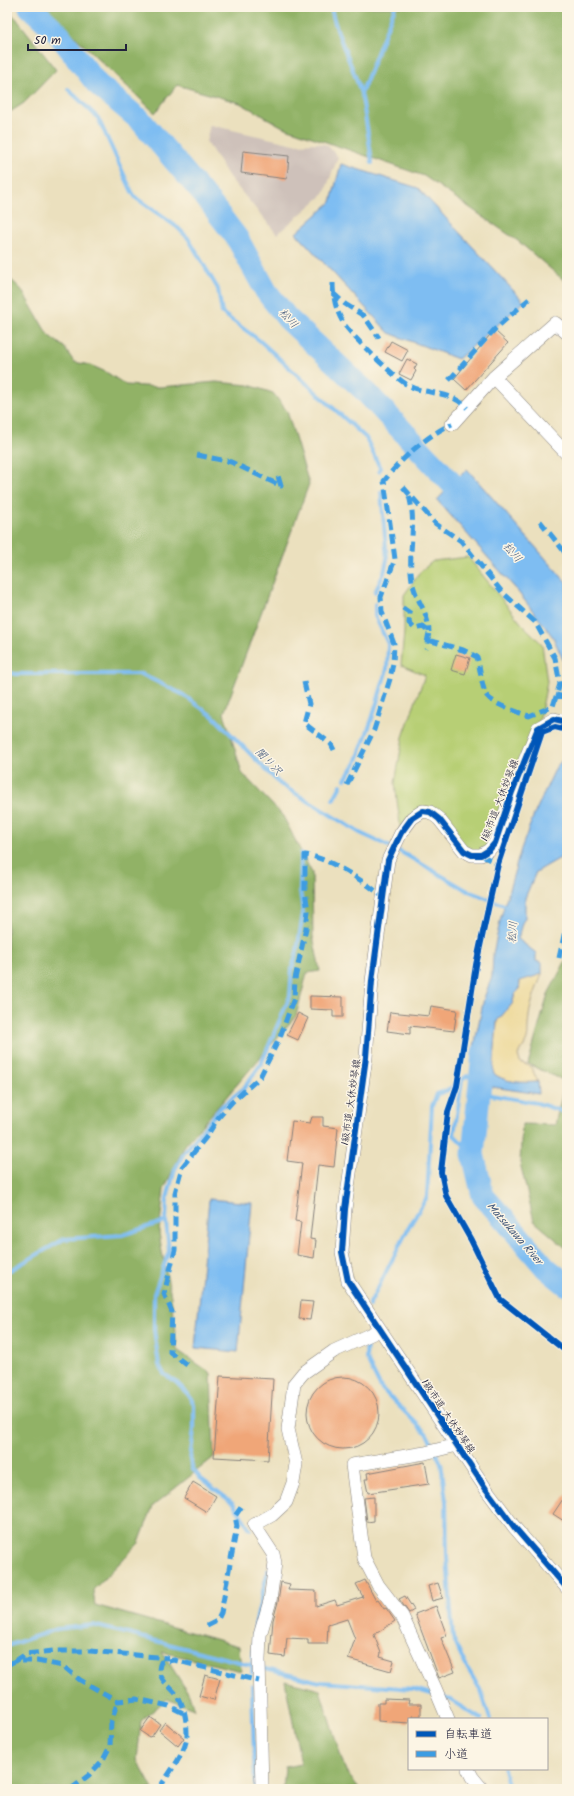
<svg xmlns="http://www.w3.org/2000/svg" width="574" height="1796" font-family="Kalam,'Klee One',sans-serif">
	<rect width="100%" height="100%" fill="#fcf5e5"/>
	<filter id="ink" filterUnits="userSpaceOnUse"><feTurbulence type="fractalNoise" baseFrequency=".025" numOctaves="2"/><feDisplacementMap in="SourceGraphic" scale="8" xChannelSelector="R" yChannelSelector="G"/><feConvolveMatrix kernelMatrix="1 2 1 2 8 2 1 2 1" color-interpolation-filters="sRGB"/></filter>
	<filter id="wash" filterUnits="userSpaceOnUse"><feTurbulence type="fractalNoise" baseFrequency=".012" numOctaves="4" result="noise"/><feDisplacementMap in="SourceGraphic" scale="16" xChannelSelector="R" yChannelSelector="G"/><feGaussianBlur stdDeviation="0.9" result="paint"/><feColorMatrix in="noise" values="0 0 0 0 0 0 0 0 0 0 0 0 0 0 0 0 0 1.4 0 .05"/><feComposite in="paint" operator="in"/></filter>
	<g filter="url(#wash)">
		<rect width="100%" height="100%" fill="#ebe0be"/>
		<path fill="#cec1ba" d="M210,125L294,144L317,143L327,145L338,157L324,194L277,234L229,177L206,141Z"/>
		<path fill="#b7cf75" stroke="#6c7858" d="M468,557L521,623L542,644L547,682L538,728L495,843L472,855L430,812L401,833L395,783L403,737L425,675L401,665L404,632V595L421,571L433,561Z"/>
		<path fill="#91b266" stroke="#5a6a50" d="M44,7H567V283L518,241L424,176L283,127L240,103L177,85L155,113Z
			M7,10L16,18L56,70L24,103L7,114Z
			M7,276L21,289L48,335L64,347L74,362L90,365L106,372L126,385L160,387L216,382L249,385L273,393L287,411L309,484L224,713L242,773L283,816L312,873L313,936L320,971L307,973L296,1016L185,1145L164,1189L159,1232L162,1252L171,1296L177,1350L211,1373L214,1457L153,1506L139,1543L93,1590L95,1605L239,1646L241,1671L162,1652L189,1694L194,1709L167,1699L141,1721L137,1760L153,1789H7Z
			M567,958V1249L534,1221L520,1163L522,1124L555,1125L565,1081L528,1064L548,994Z
			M285,1681L320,1690L346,1772L360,1789H283L285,1767L301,1764Z"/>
		<path fill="#eeda9e" stroke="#887e6c" d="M536,974H542C537,988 531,1001 529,1016C526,1038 532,1035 518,1055L520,1062L531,1067L538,1082C523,1083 505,1083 493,1073L497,1021L512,1004L515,994L519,990L520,981Z"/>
		<path fill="#7ebdf2" stroke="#507096" d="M341,164L418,188L524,302L458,359L389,333L296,233L331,202Z
			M467,469L567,583V669L553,637L515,588L437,500Z
			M567,755V854L536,872L525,898V918L522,923L518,939L536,953V961L542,963V974L520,981L519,990L515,994L512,1004L497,1021L493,1073C505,1083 523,1083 538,1082L539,1094L473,1084L472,1057L484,998L492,976L493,954L501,917L521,849L533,817L556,767Z
			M209,1199L252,1203L238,1352L195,1348Z"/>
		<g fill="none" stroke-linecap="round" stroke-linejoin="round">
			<path stroke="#7ebdf2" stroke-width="4" d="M331,7C336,37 353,64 361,94C366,116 369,141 372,163
				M68,89L98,118L132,192L136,198L177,227L188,238L218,289L222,313L259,340L366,438L380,468L379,471
				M361,94L395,7
				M375,592L384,573L387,559L381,492
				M7,672L15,674H141L182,694L214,717L280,784L360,833L399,851L468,891L509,907
				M345,779L356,763L372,719L387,669L388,644L375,616V604
				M333,800L341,785
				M462,1080L454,1135L473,1154
				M480,1093L537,1103L567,1113
				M7,1272L64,1239L122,1235L166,1221
				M370,1306V1303L409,1227L427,1197L432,1106L437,1094L448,1090L467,1076L477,1078
				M367,1339L366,1358L381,1388L427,1434L441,1463L446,1501L447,1557L453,1638L465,1664L481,1691L490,1719
				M250,1529L233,1503L200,1478L193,1469L190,1460L194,1429V1404L188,1394L176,1382L164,1374L159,1365L154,1330V1294L169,1251L166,1221L167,1198L175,1169L184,1153L221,1107L244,1088L261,1064L290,996L292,969L297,951L303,913L300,890L301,853
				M7,1646L57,1629L93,1625L251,1665
				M261,1668L320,1682L414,1689L435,1695
				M252,1673L255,1625L268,1570
				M252,1686L255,1789
				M442,1697L447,1698L481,1719
				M504,1769L509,1789"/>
			<path stroke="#7ebdf2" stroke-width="23" d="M30,7L57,32L97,84L141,121L208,200L237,238L266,291L287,318L364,390L474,507
				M483,1053L473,1154L483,1196L505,1220L546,1268L567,1285"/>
		</g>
		<g id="blocks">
			<path fill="#f0a678" d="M243,151L289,156L287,179L241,173Z
				M494,330L508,343L466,390L454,379Z
				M391,341L408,350L402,361L385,352Z
				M407,359L417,364L414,369L416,371L411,380L399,374Z
				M456,654L470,658L465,674L451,670Z
				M310,996L343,997V1017H333V1010L310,1009Z
				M431,1006L457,1010L454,1031L410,1026V1034L387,1031L390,1012L429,1016Z
				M298,1013L308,1018L298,1040L287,1035Z
				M312,1117H323V1126L338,1128L334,1167L318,1165L310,1239L316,1240L314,1258L297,1255L301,1222L295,1221L302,1163L287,1161L292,1121L310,1123Z
				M301,1301L313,1302L310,1320L299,1319Z
				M220,1376L273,1379L268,1460L214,1457Z
				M307 1413a36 36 0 1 1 72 0a36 36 0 1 1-72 0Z
				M425,1462L429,1484L368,1493L365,1479H368L367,1473Z
				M193,1482L216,1496L207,1512L184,1498Z
				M567,1493V1523L553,1514Z
				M374,1497V1521L367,1522L364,1498Z
				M365,1580L376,1601L378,1600L384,1609L386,1608L395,1621L374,1635L381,1653L380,1657L394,1661L391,1671L348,1659L355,1639L347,1619L328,1625L327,1644H308V1639L287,1638L285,1657L270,1655L273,1620L278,1602L281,1582L290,1584L288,1590L316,1591V1606L335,1600L337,1605L363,1597L356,1584Z
				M438,1583L443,1598L432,1601L428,1586Z
				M405,1596L414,1610L409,1613L399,1599Z
				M436,1606L447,1636L441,1638L455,1672L439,1678L415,1614Z
				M205,1675L220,1679L214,1700L199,1696Z
				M384,1699L409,1700L408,1704H421V1716H413V1719H409V1723L378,1721V1703H384Z
				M150,1717L160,1724L152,1736L149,1737L140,1731Z
				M165,1722L184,1738L178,1746L159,1730Z"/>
		</g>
	</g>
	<g filter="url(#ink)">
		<use href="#blocks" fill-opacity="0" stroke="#86817c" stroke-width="1"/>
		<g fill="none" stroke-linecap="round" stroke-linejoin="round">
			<g stroke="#86817c" stroke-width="14">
				<path id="minor" d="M494,377L567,454
					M452,424L494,377L555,323L567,333
					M567,722L554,719L538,728L512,792L495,843L489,850L481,855H472L464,851L439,819L430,812L423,811L412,818L401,833L388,860L372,981L366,1057L345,1209L342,1252L348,1281L486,1489L515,1528L567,1588
					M448,1719L435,1688L402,1616L378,1585L364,1558L352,1465L425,1453L457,1445
					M468,1769L472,1777L482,1789
					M262,1789L259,1660L260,1635L270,1601L275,1563L273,1554L254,1525L272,1515L286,1502L293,1483L296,1464L288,1429L294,1384L303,1373L334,1351L380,1330"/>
			</g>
			<use href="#minor" stroke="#fff" stroke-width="13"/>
			<path stroke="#3c9ce2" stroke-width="5" stroke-dasharray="10 5" stroke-linecap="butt" d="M333,283C333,298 336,311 344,324C351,335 394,377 406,384C425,396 450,389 467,408
				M333,293L345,304L364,316L379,338
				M449,380L495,329L529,299
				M197,455L231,462L281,486L278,476
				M403,487L436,524L461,541L502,592L535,622L555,658L560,684L553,706L529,716C518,712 494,705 487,696C482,690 480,666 477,657L463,650L428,640
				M409,496C418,525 406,556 413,585C418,604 428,611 429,632
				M540,521L567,555
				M403,608L410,613L409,623L415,629L423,627L429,632L426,649
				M304,682L309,704L304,723L331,744L334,750
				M556,695L565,697
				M347,785L374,730L390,679L393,663L394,644L382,612L381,597L395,559L384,481C402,458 426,436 452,424
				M481,855L498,864
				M559,958L567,922
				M187,1365L170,1352L172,1312L164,1294L175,1250V1193L182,1167L207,1136L218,1118L232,1102L260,1077L280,1037L294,998L295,979L306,928L308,911L305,891V855C326,856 367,883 383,897
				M207,1626L217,1621L221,1613L237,1526L235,1516L242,1506
				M15,1661L26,1654L53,1651H90L168,1658
				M7,1665L15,1661H37L63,1666L80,1680L118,1701L137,1699L169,1706L185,1714
				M71,1789L89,1775L103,1760L110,1746L111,1721L118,1701
				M159,1789C168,1773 187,1753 187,1734C187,1723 184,1707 179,1698C172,1686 153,1678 161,1662L174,1660L259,1681"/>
			<g stroke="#fcf5e5" stroke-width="8">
				<path id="cycleway" d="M567,722L554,719L538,728L512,792L495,843L489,850L481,855H472L464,851L439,819L430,812L423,811L412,818L401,833L388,860L372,981L366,1057L345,1209L342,1252L348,1281L486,1489L515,1528L567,1588
					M567,730L555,727L542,732L498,864L491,895L476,965L457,1086L448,1112L441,1172L446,1196L471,1240L500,1299L567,1352"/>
			</g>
			<use href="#cycleway" stroke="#0057b8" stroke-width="6"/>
		</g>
	</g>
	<g text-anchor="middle" stroke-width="3" stroke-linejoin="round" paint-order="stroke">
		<g font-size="10" fill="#22223b" stroke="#fcf5e5">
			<text transform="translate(499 800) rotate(-69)" y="4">1級市道 大休妙琴線</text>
			<text transform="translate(350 1102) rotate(-82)" y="4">1級市道 大休妙琴線</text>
			<text transform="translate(449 1416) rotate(56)" y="4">1級市道 大休妙琴線</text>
		</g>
		<g font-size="11" font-style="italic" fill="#42587b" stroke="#fcf5e5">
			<text transform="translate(289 318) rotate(47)" y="4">松川</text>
			<text transform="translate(513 552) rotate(49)" y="4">松川</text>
			<text transform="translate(269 761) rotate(46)" y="4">闇り沢</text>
			<text transform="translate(512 932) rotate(-86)" y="4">松川</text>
			<text transform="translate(515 1233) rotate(49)" y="4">Matsukawa River</text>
		</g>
	</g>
	<rect width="574" height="1796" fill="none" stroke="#fcf5e5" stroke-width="24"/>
	<rect x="408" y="1718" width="140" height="52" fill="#fcf5e5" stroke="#a5a1a1"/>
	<rect x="416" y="1731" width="20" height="6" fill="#0057b8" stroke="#a5a1a1"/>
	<text x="444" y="1738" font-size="12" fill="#22223b">自転車道</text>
	<rect x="416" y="1751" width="20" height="6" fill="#3c9ce2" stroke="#a5a1a1"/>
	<text x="444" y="1758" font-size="12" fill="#22223b">小道</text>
	<path d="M28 44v6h98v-6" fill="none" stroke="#22223b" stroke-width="2"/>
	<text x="34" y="44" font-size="12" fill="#22223b" stroke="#fcf5e5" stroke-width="3" paint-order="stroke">50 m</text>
</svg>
